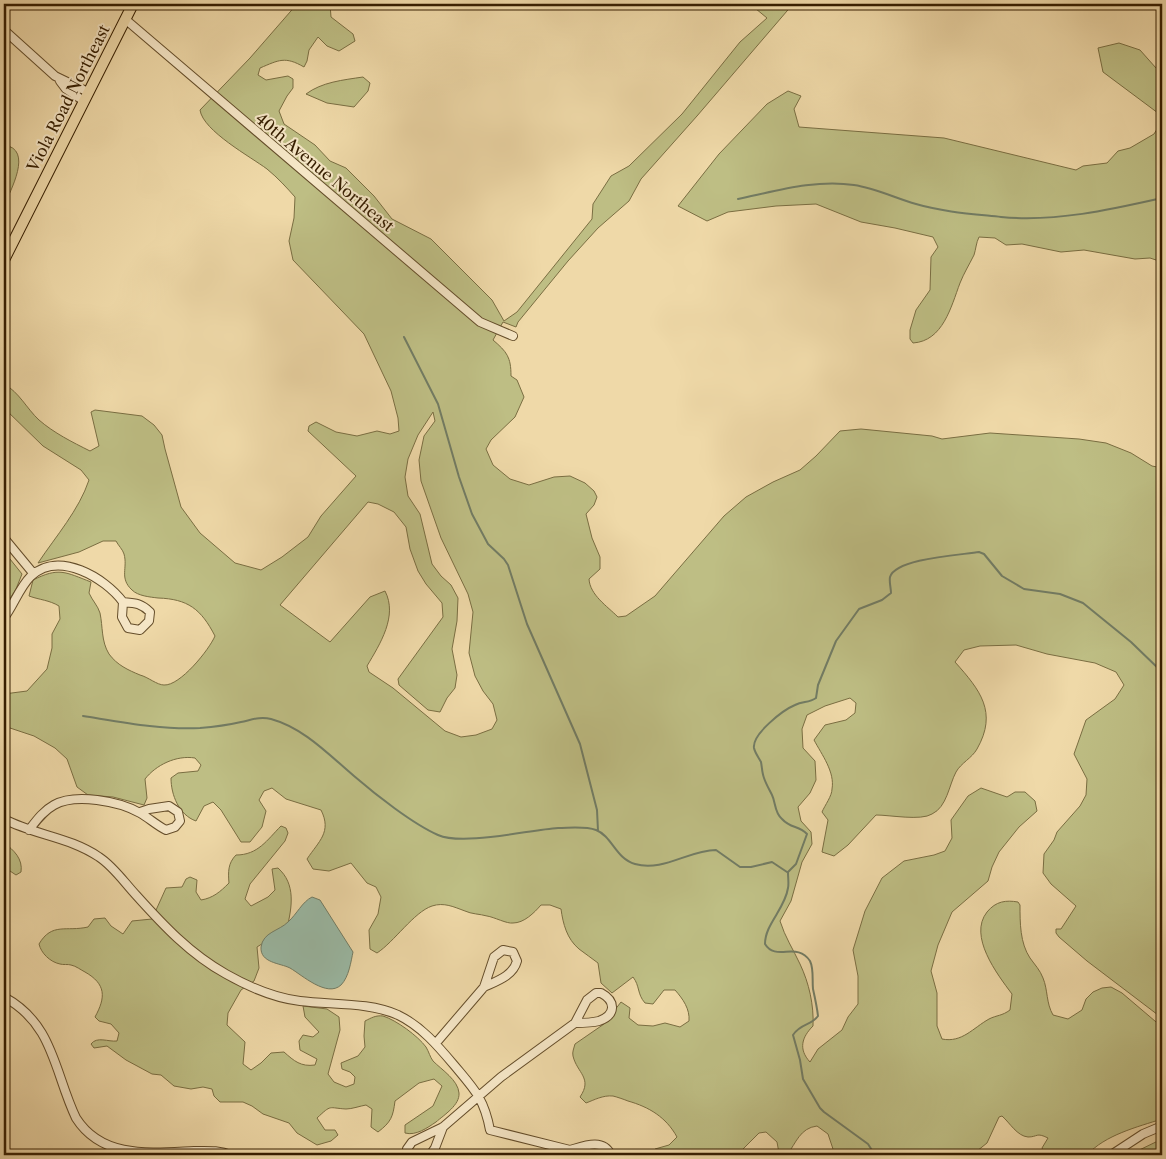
<svg xmlns="http://www.w3.org/2000/svg" width="1166" height="1159" font-family="'Libre Caslon Text',serif">
	<rect width="100%" height="100%" fill="#efd9a8"/>
	<filter id="stains"><feTurbulence type="fractalNoise" baseFrequency=".004" numOctaves="4"/><feColorMatrix values="0 0 0 0 .2 0 0 0 0 .09 0 0 0 0 .02 0 0 0 .5 -.17"/></filter>
	<radialGradient id="worn" r=".72"><stop offset=".6" stop-color="#630" stop-opacity="0"/><stop offset="1" stop-color="#630" stop-opacity=".3"/></radialGradient>
	<path fill="#bebe84" stroke="#7a6e42" fill-rule="evenodd" d="M297,4H330L331,17L353,34L355,41L339,51L327,46L318,37L309,50L307,61L304,67C285,56 279,60 260,68L258,75L266,80L288,76L293,79V88L287,96L279,111L284,124L315,145L330,161L346,168L374,196L392,219L431,239L492,300L504,321L517,312L592,219L593,204L611,176L629,166L682,114L740,42L767,18L750,4H793L697,116L641,179L629,201L598,228L568,261L518,322L516,327L503,322L493,340C507,352 511,357 511,376L517,380L524,397L515,417L491,440L486,449L493,465L510,479L529,485L554,477L570,476L585,483L594,491L597,497L594,505L586,514L592,538L600,557V569L589,579C590,595 607,606 618,617L626,616L655,596L724,516L746,497L773,482L800,470L816,456L840,431L861,429L932,436L942,439L990,433L1079,439L1106,443L1131,453L1152,466L1162,468V1018L1087,961L1059,937L1056,933V929H1061L1076,906L1051,884L1043,873L1044,854L1054,840L1057,832L1080,806L1086,795L1087,779L1074,754L1086,720L1115,699L1124,685L1116,672L1095,663L1047,654L1016,645L980,646L964,650L955,662C980,690 998,712 977,749C972,758 961,763 956,772C949,785 947,807 932,814C921,821 890,815 876,815L848,845L834,856L822,852L828,820L822,812C825,805 832,796 832,789C835,772 822,755 814,740L825,725L846,720L855,713L856,703L850,698L825,706L807,715L802,729L803,748L815,761L816,780L810,793L798,807L801,821L811,832L812,844L802,862L791,901L780,921C785,937 793,949 800,964C809,983 814,1005 813,1026C802,1037 798,1049 810,1062L818,1049L842,1030L848,1017L858,1004V976L853,950L865,911L882,878L904,861L934,855L945,851L952,838L951,820L968,796L981,788L1007,797L1015,792H1025L1035,801L1037,811L1019,827L999,852L992,867L988,881L952,912L938,945L931,971L937,993V1026L942,1039C962,1043 973,1028 989,1019C997,1015 1002,1016 1010,1010L1012,994C997,974 968,936 987,912C996,901 1006,900 1018,902L1020,905C1020,923 1020,943 1030,958C1035,965 1040,970 1043,978C1048,990 1046,1003 1053,1015L1068,1019L1082,1010L1086,999L1093,992L1102,988L1111,987L1122,993L1162,1027V1119C1137,1127 1105,1135 1087,1155H1045L1042,1148L1048,1138C1036,1132 1038,1137 1028,1137C1017,1136 1010,1123 1002,1116L999,1117L987,1143L972,1155H835L828,1134L817,1126C800,1128 796,1143 787,1155H782L779,1153L777,1142L766,1132L759,1133L737,1155H650L655,1149L669,1145L677,1137C666,1117 649,1107 628,1101C623,1099 617,1097 613,1096C603,1095 594,1100 586,1103L580,1097C593,1078 577,1073 573,1056C572,1052 574,1048 575,1044L604,1024L621,1002L630,1008L629,1018L638,1025L653,1026L665,1023L680,1027L689,1021C690,1009 683,999 675,990H664L653,1004L645,1003C637,994 640,986 633,977L612,993L601,983L598,963C592,958 585,954 579,949C567,939 563,924 561,909L550,905H541C534,913 524,923 513,923C507,924 494,917 487,916C480,914 471,914 465,911C454,907 444,902 432,906C414,912 394,942 377,953L370,949L369,930L378,914L381,897L376,887L367,883L351,863L329,871L313,869L307,859C319,841 332,832 321,810L286,799L272,788L264,791L259,800L266,811L262,827L250,842H241L221,810L213,802L204,806L196,821C179,815 171,795 171,778L178,773L198,771L201,765L195,758C176,755 156,765 145,779L147,798L144,805L113,797L88,795L77,787L67,759L55,748L34,736L4,726V694L27,691L47,669L52,648V634L60,619L59,606C49,600 40,600 29,596L33,580C59,567 65,572 91,582L89,593C92,600 98,606 100,613C103,627 101,641 109,654C117,665 128,670 140,675C148,677 157,685 164,685C180,686 209,650 215,636C201,609 188,599 158,598C150,597 138,596 132,590C119,578 128,568 124,554C123,550 118,545 116,541H103L79,552L38,563C56,536 79,510 89,480L81,470L43,446L4,408V384C19,392 27,409 39,420C54,433 72,442 90,451L99,446L91,412L95,410L142,416L154,425L162,435L165,449L181,507L200,533L235,563L261,570L282,557L308,537L321,516L356,476L308,431L309,426L316,422L336,432L357,436L377,431L390,434L399,431L398,418L391,391L364,334L293,260L289,241L294,218L295,197C287,188 278,178 267,169C251,157 203,131 200,110L250,58ZM433,412L435,421L424,436L419,460L421,481L441,538L468,594L473,612L469,653L475,676L483,691L493,704L497,720L492,729L476,735L461,737L445,731L393,688L369,672L367,666C380,644 398,616 385,591L370,597L330,642L280,605L368,502L378,504L394,512L406,527L410,549L418,571L426,584L442,603L443,617L398,679L399,685L428,710L440,712L447,698L455,688L457,675L452,649L457,621L458,598L451,585L441,576L432,564L420,514L408,496L405,477L408,459L418,435Z
		M1119,43L1140,50L1156,68L1162,63V116L1103,72L1098,48Z
		M363,77L370,83L368,91L354,107L327,103L306,94C322,82 343,80 363,77Z
		M788,91L801,96L794,109L799,127L944,138L1076,170L1083,166L1107,163L1118,151L1130,148L1154,134L1162,121V262L1150,258L1135,259L1084,250L1061,252L1022,244L1006,245L995,238L979,237C976,243 976,249 974,255C969,265 964,273 960,283C951,307 943,341 913,343L910,339V330L916,310L930,290L931,257L938,247L933,237L895,228L861,222L816,204L776,206L728,212L707,221L678,206L719,154L767,104Z
		M4,145C34,149 10,191 4,206Z
		M10,559L22,574L16,589L4,608V560Z
		M281,826L286,828L288,833L285,841L250,884L245,899L251,906L268,897L275,890L272,869L278,868C296,884 292,907 287,928L257,947L259,968L254,981L241,990L228,1013L227,1025L245,1042L243,1064L251,1070L261,1063L271,1053L284,1052C294,1061 301,1067 315,1065L317,1059L300,1050L299,1041L303,1035L313,1037L319,1032L305,1017L303,1006L327,1009L339,1017L340,1030L328,1074L334,1082L346,1087L354,1084L355,1077L350,1072L342,1069L341,1063L358,1056L365,1047L364,1036L365,1021C371,1018 376,1015 383,1016C396,1020 418,1036 426,1047C429,1052 430,1057 433,1061C442,1070 458,1080 459,1093C460,1105 444,1115 436,1122C427,1128 416,1136 405,1133V1125L433,1106L442,1086L434,1079L419,1083L395,1101C393,1117 391,1122 378,1132L371,1127L372,1109L366,1105C360,1106 352,1109 346,1109C328,1108 332,1104 317,1118L325,1130H335L338,1135L331,1141L317,1145L297,1133L289,1123L263,1114L252,1106L243,1102H220L214,1096L212,1089L203,1087L191,1089L174,1086L161,1075L152,1074L126,1060L107,1046L94,1048L91,1044C97,1036 108,1042 117,1041L119,1033L111,1024L99,1021L95,1017C106,997 106,984 85,972C81,970 76,966 71,965C68,964 63,965 60,964C50,962 41,953 39,944C52,922 66,932 88,927L94,919L105,918L111,926L123,934L132,921L152,919L166,888L182,887L186,879L190,877L197,880L196,892L201,900C213,898 220,892 229,883C228,872 228,863 236,855C258,855 267,840 281,826Z
		M4,843C14,850 23,859 21,872L16,875L4,867Z
		M1162,1139V1155H1129Z"/>
	<path fill="#9abaa6" stroke="#727c64" d="M312,897L320,900L353,952C351,961 349,977 341,985C327,998 302,975 290,968C280,963 260,963 261,947C263,932 279,931 288,922C297,914 302,902 312,897Z"/>
	<g fill="none" stroke-linecap="round" stroke-linejoin="round">
		<path stroke="#727c64" stroke-width="2" d="M738,199C776,191 816,179 854,185C875,188 895,198 916,204C943,212 973,214 1001,217C1056,222 1109,210 1162,198
			M404,337L438,404L459,477L472,514L488,544L504,559L508,565L527,624L580,744L597,810L598,831
			M83,716C121,722 161,730 200,728C213,727 228,725 241,722C251,720 260,716 271,719C304,728 329,755 354,776C376,795 413,824 438,835C463,846 528,830 558,828C570,828 585,826 596,830C612,836 616,859 635,864C663,872 689,850 716,850L740,867H751L772,862L787,872
			M875,1155L868,1144L824,1112L820,1108L803,1079L800,1060L793,1035C801,1023 811,1026 818,1016C817,1007 815,998 813,989C812,980 814,969 810,961C797,941 776,962 765,944C765,924 785,909 788,888C789,884 788,878 788,872L796,864L807,834C799,825 791,829 782,819C774,812 776,803 772,795C769,789 766,784 764,778C762,773 762,767 761,762C759,758 755,753 754,748C752,734 783,710 795,705C803,701 809,703 816,698L818,685L836,641L859,609L882,600L891,593C891,588 889,582 890,577C896,558 962,555 979,552L984,554L1002,576L1024,589L1060,594L1083,603L1131,642L1162,672"/>
		<g stroke="#644d2a" stroke-width="10">
			<path id="minor" d="M125,19L480,322L513,336
				M4,30L55,76L88,92
				M60,81L66,89L84,101
				M4,538L33,573
				M4,618C14,605 19,588 31,576C59,550 105,578 123,602L122,617L128,628L140,630L149,621L150,612C141,603 135,603 123,602
				M4,819C34,835 70,837 99,857C113,866 124,882 136,895C163,925 190,954 226,974C249,987 274,998 300,1001C332,1005 369,1002 398,1015C421,1026 438,1046 454,1065C474,1089 484,1098 490,1130L570,1150L576,1155
				M29,830C36,821 43,811 54,805C75,793 119,801 140,813C149,818 156,825 166,830L175,827L180,821L178,812L169,806L149,809L140,812
				M4,997C54,1024 54,1072 76,1118C102,1159 150,1153 194,1151C207,1151 219,1150 231,1155
				M436,1043L484,987L494,957L503,950L513,952L517,961C513,976 497,981 484,987
				M570,1150C584,1146 603,1138 611,1155
				M408,1155L407,1149L412,1142L443,1127L501,1077L575,1023L587,1000L596,993H601C616,1001 616,1015 599,1021C591,1023 583,1023 575,1023
				M430,1155L435,1148L443,1127
				M1111,1155L1143,1134L1162,1126"/>
		</g>
		<g stroke="#361e00" stroke-width="12">
			<path id="major" d="M4,260L133,4"/>
		</g>
		<use href="#minor" stroke="#f5e6c6" stroke-width="8"/>
		<use href="#major" stroke="#efd9a8" stroke-width="10"/>
	</g>
	<g text-anchor="middle" stroke-width="4" stroke-linejoin="round" paint-order="stroke">
		<g font-size="16" fill="#361e00" stroke="#f5e6c6">
			<text transform="translate(68 98) rotate(-63)" y="6">Viola Road Northeast</text>
			<text transform="translate(325 172) rotate(40)" y="6">40th Avenue Northeast</text>
		</g>
	</g>
	<rect width="1166" height="1159" fill="none" stroke="#efd9a8" stroke-width="20"/>
	<rect x="5" y="5" width="1156" height="1149" fill="none" stroke="#361e00" stroke-width="2.5"/>
	<rect x="10" y="10" width="1146" height="1139" fill="none" stroke="#361e00"/>
	<rect width="100%" height="100%" filter="url(#stains)"/>
	<rect width="100%" height="100%" fill="url(#worn)"/>
</svg>
